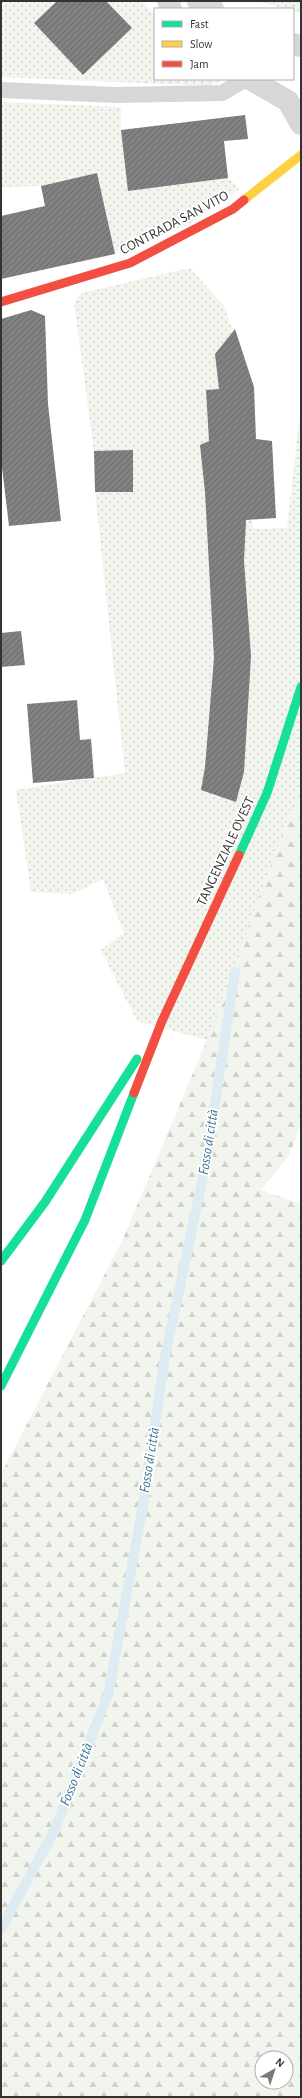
<svg xmlns="http://www.w3.org/2000/svg" width="302" height="2098" font-family="'Alegreya Sans',sans-serif">
	<defs>
		<pattern id="grass-dots" width="8" height="8" patternUnits="userSpaceOnUse"><rect width="8" height="8" fill="#f1f5ed"/><path d="M2 2h.1M6 6h.1" fill="none" stroke="#cfd2cc" stroke-width="1.8" stroke-linecap="round"/></pattern>
		<pattern id="forest-firs" width="22" height="20" patternUnits="userSpaceOnUse"><rect width="22" height="20" fill="#f1f5ed"/><path d="M5 1l3.5 6h-7zM16 11l3.5 6h-7z" fill="#cfd2cc"/></pattern>
		<pattern id="building-hatch" width="6" height="6" patternUnits="userSpaceOnUse"><rect width="6" height="6" fill="#818181"/><path d="M-1 1l2-2M0 6l6-6M5 7l2-2" fill="none" stroke="#6a6a6a"/></pattern>
	</defs>
	<rect width="100%" height="100%" fill="#fff"/>
	<path fill="url(#grass-dots)" d="M1,1H142L155,14V79H218L220,81L211,86L1,77Z
		M258,1H301V14L293,11V9H285Z
		M1,102L121,107V130L129,191L228,178L240,189L190,224L115,254L97,173L41,186L1,187Z
		M190,268L223,305L232,327L253,529L287,528L301,405V782L207,1040L137,1021L101,950L124,933L103,879L73,894L31,892L16,790L125,773L95,492H133V451H94L74,303L81,293Z"/>
	<path fill="url(#forest-firs)" fill-rule="evenodd" d="M301,782V1125L289,1156L261,1190L301,1204V2097H1V1474L122,1241L207,1040ZM262,2058H286V2082H262Z"/>
	<g fill="none" stroke-linecap="round" stroke-linejoin="round">
		<path stroke="#ddebf3" stroke-width="10" d="M1,1929L54,1831L108,1695L142,1511L165,1357L206,1163L235,972"/>
	</g>
	<path fill="url(#building-hatch)" d="M57,1H106L132,28L83,75L34,23Z
		M245,115L248,139L224,141L228,178L128,191L121,130Z
		M97,173L115,254L1,279V216L45,206L41,186Z
		M31,310L45,316L48,404L61,521L9,526L1,459V319Z
		M235,329L254,387L256,439L272,441L276,518L246,520L244,561L251,656L244,772L236,802L201,790L205,767L214,658L205,492L200,445L209,441L206,390L219,389L215,354Z
		M133,450V492H95L94,451Z
		M21,631L25,665L1,667V633Z
		M77,700L80,740L91,739L94,778L33,783L27,704Z"/>
	<g fill="none" stroke-linecap="round" stroke-linejoin="round">
		<path stroke="#d7d7d7" stroke-width="16" d="M1,90L116,95L222,93L246,79"/>
		<path stroke="#d7d7d7" stroke-width="22" d="M168,1L171,9
			M198,1L213,9
			M293,44L301,46
			M250,79L288,101L301,124"/>
		<path stroke="#16e098" stroke-width="9" d="M239,855L267,793L301,687
			M1,1261L45,1202L137,1059
			M1,1386L85,1220L134,1093"/>
		<path stroke="#ffcf43" stroke-width="9" d="M244,200L301,155"/>
		<path stroke="#f24e42" stroke-width="9" d="M1,302L130,263L233,209L244,200
			M134,1093L162,1021L239,855"/>
	</g>
	<g text-anchor="middle" stroke-width="4" stroke-linejoin="round" paint-order="stroke">
		<g font-size="14" fill="#333" stroke="#fff">
			<text transform="translate(174 222) rotate(-28)" y="5">CONTRADA SAN VITO</text>
			<text transform="translate(225 851) rotate(-65)" y="5">TANGENZIALE OVEST</text>
		</g>
		<g font-size="15" font-style="italic" fill="#3f7597" stroke="#fff">
			<text transform="translate(208 1142) rotate(-81)" y="5">Fosso di città</text>
			<text transform="translate(149 1460) rotate(-81)" y="5">Fosso di città</text>
			<text transform="translate(76 1774) rotate(-68)" y="5">Fosso di città</text>
		</g>
	</g>
	<rect width="302" height="2098" fill="none" stroke="#333333" stroke-width="4"/>
	<rect x="154" y="8" width="140" height="72" fill="#ffffff" stroke="#adadad"/>
	<rect x="162" y="21" width="20" height="6" fill="#16e098" stroke="#adadad"/>
	<text x="190" y="28" font-size="12" fill="#333333">Fast</text>
	<rect x="162" y="41" width="20" height="6" fill="#ffcf43" stroke="#adadad"/>
	<text x="190" y="48" font-size="12" fill="#333333">Slow</text>
	<rect x="162" y="61" width="20" height="6" fill="#f24e42" stroke="#adadad"/>
	<text x="190" y="68" font-size="12" fill="#333333">Jam</text>
	<g transform="translate(274 2070) rotate(39)"><circle r="19" fill="#ffffff" stroke="#adadad"/>
	<path d="M0-3L7 15L0 10L-7 15Z" fill="#7a7a7a"/>
	<text y="-6" font-size="11" font-weight="bold" text-anchor="middle" fill="#333333">N</text>
	</g>
</svg>
